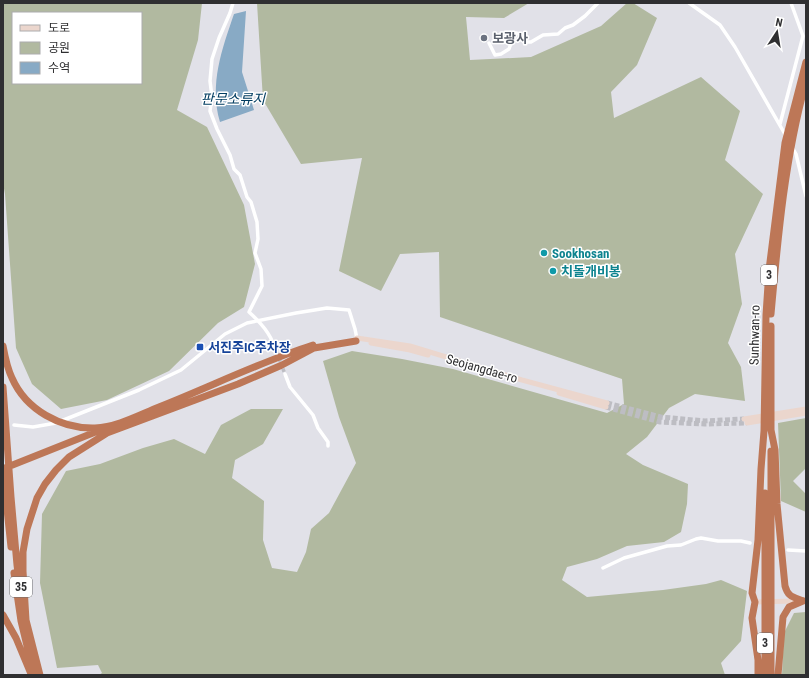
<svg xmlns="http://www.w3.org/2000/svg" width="809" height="678" font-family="'Roboto Condensed','Noto Sans KR',sans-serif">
	<rect width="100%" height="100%" fill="#e1e1e8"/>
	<path fill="#b1b9a0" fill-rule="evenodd" d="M3,3H202L198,40L177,110L207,127L244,205L255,264L244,307L218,323L169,371L107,400L61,409L32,384L16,348L5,194L3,183ZM13,13H141V83H13Z
		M257,3H529L504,18L466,17L470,60L531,57L601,26L627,3H633L657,18L637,65L611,92L614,118L701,77L740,111L725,160L763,194L735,254L742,304L728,343L741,367L745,401L695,394L669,408L647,437L626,454L643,465L688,484L687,504L681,532L664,542L627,546L597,559L567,567L562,580L587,597L663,590L706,584L721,580L747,591L741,641L721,663L725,675H99L102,673L98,665L57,668L40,583L42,514L66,471L100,464L143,448L174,439L205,454L221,425L251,409H283L263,444L235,460L232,478L264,501L263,540L272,568L297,572L306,552L311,529L329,513L356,463L339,417L323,361L352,351L402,359L453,369L607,413L624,404L622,379L440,317L439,252L400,254L381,291L339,271L362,158L301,164L263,100Z
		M806,418V468L793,481L806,494V512L781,501L778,423Z
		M806,612V675H782L784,633L794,613Z"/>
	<path fill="#88aac5" d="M246,11L242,72L254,110L220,122C209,84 222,49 234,14Z"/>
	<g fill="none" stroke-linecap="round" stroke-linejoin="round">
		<path stroke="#bdbdc3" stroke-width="3.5" stroke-dasharray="3.5 2" stroke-linecap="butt" d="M275,348L285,374"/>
		<path stroke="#bdbdc3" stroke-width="5" stroke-dasharray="5 2.5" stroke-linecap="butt" d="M607,403L661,417L705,421L744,419
			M606,407L660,422L705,424L747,423"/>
		<path stroke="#fff" stroke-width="3.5" d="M233,3L230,13L219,38L212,59L210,81L212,97L210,111L217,129L230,155L234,169L240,175L247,197L251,202L257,222L258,239L255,253L261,269L262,286L249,312C261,323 270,333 275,348
			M689,3L720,25L735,47L786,136
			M489,43L495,55L501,54L509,49L514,35L516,33L519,34L526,42H531L543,35L558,34L565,28L573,25L585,16L598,3
			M780,124L803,36L791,3
			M792,147L796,154L806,196
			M285,374L290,387L313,415L318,428L328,442V446
			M14,425L33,427L56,423L139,390L181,370L225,334L247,323L296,313L327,308L349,310L355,329L357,339
			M788,550L806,551
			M603,568L624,558L667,546L681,545L696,539L701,538L718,541H741L750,543"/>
		<path stroke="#ebd6cd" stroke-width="5" d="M357,338L410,346L522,380L607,403
			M371,343L410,350L428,355
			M559,393L606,407
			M744,419L806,409
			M747,423L806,413
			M755,602L799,601"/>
		<path stroke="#bd7757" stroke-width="7" d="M771,314C778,236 785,157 806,82
			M771,326V430L775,450L777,504L785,586C788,597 793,597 803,601
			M3,346C5,357 7,368 12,378C26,410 61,429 95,428C117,427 139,415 159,407C210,387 260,362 313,345
			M3,387L11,497L17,565L19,580
			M5,468L103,429
			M3,471L11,547
			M14,573L21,621L34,675
			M3,615L16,638L31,674
			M25,616L40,675
			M26,620L23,571V552L27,529L37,498L45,484L56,470L69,457L107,433L238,384L282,365L314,348L356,341
			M758,675V660L752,618L755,602L752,593L758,540L761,469L764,431L766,315L769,270L785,143L806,62
			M765,675V493
			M771,675V451
			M778,675L783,617L789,607L803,601"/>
	</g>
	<circle fill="#6b7280" stroke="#fff" stroke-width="1.5" cx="484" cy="38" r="4"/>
	<g fill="#0f9aa8" stroke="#fff" stroke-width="1.5">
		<circle cx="544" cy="253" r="4"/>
		<circle cx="553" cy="271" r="4"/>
	</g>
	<rect fill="#1a4fb4" stroke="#fff" stroke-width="1.5" x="196" y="343" width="8" height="8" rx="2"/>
	<g text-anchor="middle" stroke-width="3" stroke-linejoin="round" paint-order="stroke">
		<g fill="#fff" stroke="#6d6d6f" stroke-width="1">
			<rect x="761" y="265" width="16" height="20" rx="3"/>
			<rect x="10" y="577" width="22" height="20" rx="3"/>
			<rect x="757" y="633" width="16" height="20" rx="3"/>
		</g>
		<g font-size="12" font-weight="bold" fill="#2f2f31">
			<text x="769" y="279">3</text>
			<text x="21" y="591">35</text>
			<text x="765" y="647">3</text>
		</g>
		<g font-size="13" font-weight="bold" fill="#5b616d" stroke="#fff" text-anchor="start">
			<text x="492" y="43">보광사</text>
		</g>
		<g font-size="13" font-weight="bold" fill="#0d838f" stroke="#fff" text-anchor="start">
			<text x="552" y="258">Sookhosan</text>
			<text x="561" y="276">치돌개비봉</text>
		</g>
		<g font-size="13" fill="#2f2f31" stroke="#fff">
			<text transform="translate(754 335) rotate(-89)" y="5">Sunhwan-ro</text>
			<text transform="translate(482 368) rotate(16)" y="5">Seojangdae-ro</text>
		</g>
		<g font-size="13" font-weight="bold" fill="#164399" stroke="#fff" text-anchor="start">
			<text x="208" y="352">서진주IC주차장</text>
		</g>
		<g font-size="14" font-style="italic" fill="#003c60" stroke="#fff">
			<text x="233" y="104">판문소류지</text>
		</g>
	</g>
	<rect width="809" height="678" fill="none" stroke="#2f2f31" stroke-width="8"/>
	<rect x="12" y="12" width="130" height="72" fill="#ffffff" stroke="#acacad"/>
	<rect x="20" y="25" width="20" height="6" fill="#ebd6cd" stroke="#acacad"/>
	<text x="48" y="32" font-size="12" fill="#2f2f31">도로</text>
	<rect x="20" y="42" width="20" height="12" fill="#b1b9a0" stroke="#acacad"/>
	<text x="48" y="52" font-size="12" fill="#2f2f31">공원</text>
	<rect x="20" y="62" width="20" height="12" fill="#88aac5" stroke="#acacad"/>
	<text x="48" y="72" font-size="12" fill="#2f2f31">수역</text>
	<g transform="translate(777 32) rotate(12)" stroke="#ffffff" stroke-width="3" paint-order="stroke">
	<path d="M0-3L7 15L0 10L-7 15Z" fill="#2f2f31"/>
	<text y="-6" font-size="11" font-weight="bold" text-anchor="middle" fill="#2f2f31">N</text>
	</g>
</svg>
